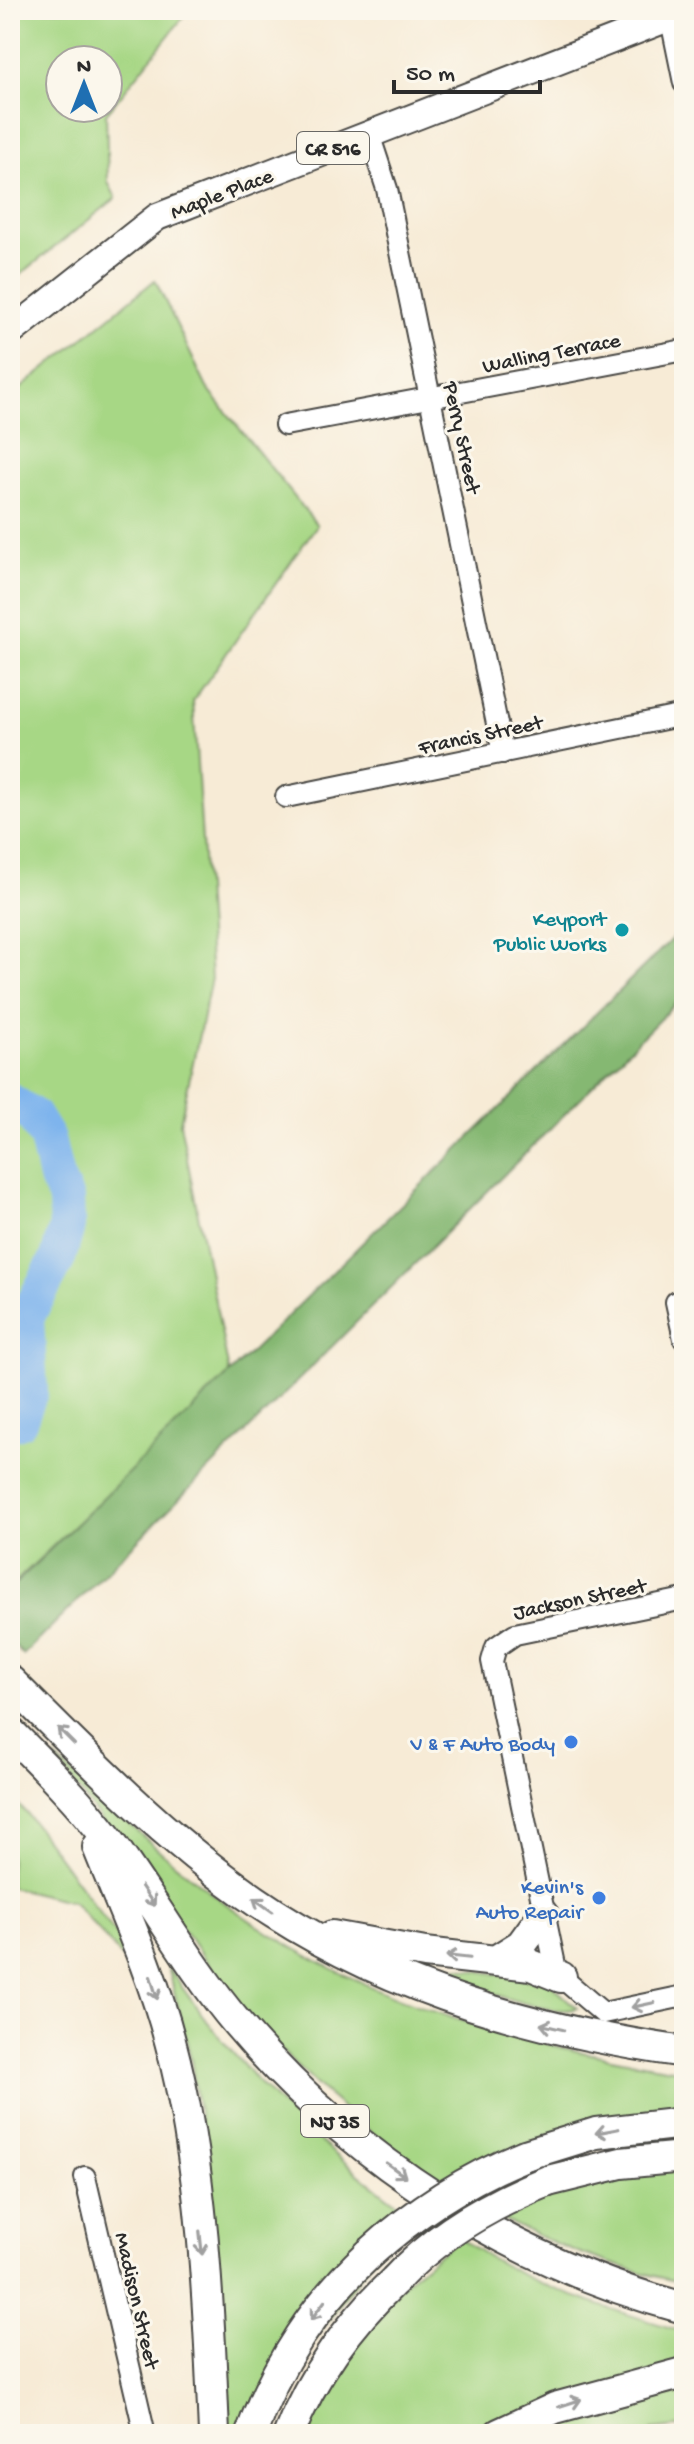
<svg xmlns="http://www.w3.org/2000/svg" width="694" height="2444" font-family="'Gochi Hand',sans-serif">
	<rect width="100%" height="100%" fill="#fbf7ec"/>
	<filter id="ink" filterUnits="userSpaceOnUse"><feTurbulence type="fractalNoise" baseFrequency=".0125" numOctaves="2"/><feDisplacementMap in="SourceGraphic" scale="16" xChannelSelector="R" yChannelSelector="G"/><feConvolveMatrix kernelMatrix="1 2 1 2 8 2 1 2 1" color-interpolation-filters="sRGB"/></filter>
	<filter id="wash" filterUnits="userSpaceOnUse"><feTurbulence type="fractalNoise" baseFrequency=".006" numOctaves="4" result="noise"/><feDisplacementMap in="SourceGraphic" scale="32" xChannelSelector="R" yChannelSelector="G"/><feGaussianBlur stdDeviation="1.8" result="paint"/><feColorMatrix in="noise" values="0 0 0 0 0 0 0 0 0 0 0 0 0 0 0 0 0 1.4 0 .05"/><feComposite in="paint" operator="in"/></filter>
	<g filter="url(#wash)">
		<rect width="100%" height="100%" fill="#f7ebd6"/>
		<path fill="#a7d785" stroke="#698158" stroke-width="2" fill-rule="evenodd" d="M10,10H189L106,114L108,182L116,198L10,283ZM108,60V108H60V60Z
			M155,280L207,388L317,525L193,701L211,979L180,1123L230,1377L10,1587V397Z
			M54,1757C116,1811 177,1871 245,1917C376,2008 529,2046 684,2071V2113L440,2185L411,2166L322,2090L253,2023Z
			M10,1796L27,1814L117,1936L132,1968L73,1902L10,1887Z
			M403,1959L548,1982L577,2008C549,2020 434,1972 403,1959Z
			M168,1967C239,2072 306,2136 407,2211L247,2434H225L206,2161L191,2059Z
			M650,2168L684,2169V2283C617,2268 557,2248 497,2216L557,2188Z
			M459,2237C523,2286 609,2308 684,2332V2363L489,2427L477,2434H301L319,2397L385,2299Z
			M684,2392V2426L652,2430V2434H541L639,2402Z"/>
		<path fill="#85b872" stroke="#58724e" stroke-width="2" d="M684,927V995L23,1655L10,1641V1589Z"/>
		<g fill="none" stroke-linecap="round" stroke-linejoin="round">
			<path stroke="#7eb4ed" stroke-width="36" d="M10,1101L33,1116L47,1139L56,1178L66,1199L67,1226L58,1258L26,1318L30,1392L19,1421L10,1424"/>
		</g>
	</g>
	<g filter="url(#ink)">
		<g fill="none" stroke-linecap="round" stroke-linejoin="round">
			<g stroke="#4a4845" stroke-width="24">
				<path id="minor" d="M669,10L684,83
					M369,134L387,189L503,753
					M285,425L684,350
					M286,797L684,715
					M676,1302L684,1339
					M684,1599L515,1634L496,1647L492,1661L555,1965L561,1977L603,2013L684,1996
					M85,2177L145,2434"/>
			</g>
			<g stroke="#4a4845" stroke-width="30">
				<path id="major" d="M10,333L157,217L684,12"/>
			</g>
			<g stroke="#4a4845" stroke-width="34">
				<path id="highway" d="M10,1681C92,1763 176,1850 274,1913C398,1992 539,2031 684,2052
					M10,1732C44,1766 79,1801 108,1839C153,1899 188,1965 237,2023C352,2160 511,2262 684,2308
					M98,1847C124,1912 152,1973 170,2041C203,2163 209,2308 214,2434
					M332,1936L425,1953L531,1965L561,1977
					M497,1960L521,1945L543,1915
					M525,2155L596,2133L684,2123
					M548,2181L621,2163L684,2157
					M251,2434C275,2365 317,2302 370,2253
					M289,2434C311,2376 351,2322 395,2280
					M499,2434L555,2408L684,2373"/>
			</g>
			<use href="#minor" stroke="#fff" stroke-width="20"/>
			<use href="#major" stroke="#fff" stroke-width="26"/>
			<use href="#highway" stroke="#fff" stroke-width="30"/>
			<g stroke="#4a4845" stroke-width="34" stroke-linecap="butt">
				<path id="highway-bridge" d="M370,2253C417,2210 466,2179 525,2155
					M395,2280C437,2234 491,2204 548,2181"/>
			</g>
			<use href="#highway-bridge" stroke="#fff" stroke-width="30"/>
		</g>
		<defs><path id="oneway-shaft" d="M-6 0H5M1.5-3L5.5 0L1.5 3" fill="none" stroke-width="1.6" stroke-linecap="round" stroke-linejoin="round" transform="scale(2)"/></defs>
		<g stroke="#a0a0a0">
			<use href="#oneway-shaft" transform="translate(66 1736) rotate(-135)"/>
			<use href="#oneway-shaft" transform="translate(148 1896) rotate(56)"/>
			<use href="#oneway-shaft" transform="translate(263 1905) rotate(-145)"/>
			<use href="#oneway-shaft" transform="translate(458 1957) rotate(-174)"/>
			<use href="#oneway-shaft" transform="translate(154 1988) rotate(73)"/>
			<use href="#oneway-shaft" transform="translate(643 2005) rotate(168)"/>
			<use href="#oneway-shaft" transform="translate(552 2027) rotate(-167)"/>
			<use href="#oneway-shaft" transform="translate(607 2131) rotate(169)"/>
			<use href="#oneway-shaft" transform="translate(396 2170) rotate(36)"/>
			<use href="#oneway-shaft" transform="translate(201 2243) rotate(84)"/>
			<use href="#oneway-shaft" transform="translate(318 2310) rotate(127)"/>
			<use href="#oneway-shaft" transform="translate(570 2403) rotate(-18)"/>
		</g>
	</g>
	<circle fill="#0f9aa8" stroke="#fbf7ec" stroke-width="3" cx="622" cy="930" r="8"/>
	<g fill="#3f7fe0" stroke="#fbf7ec" stroke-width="3">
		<circle cx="571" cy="1742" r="8"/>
		<circle cx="599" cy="1898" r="8"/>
	</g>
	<g text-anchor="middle" stroke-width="6" stroke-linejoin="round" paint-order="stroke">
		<g fill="#fbf7ec" stroke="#696865" stroke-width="2">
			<rect x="297" y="132" width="72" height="32" rx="6"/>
			<rect x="301" y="2105" width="68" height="32" rx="6"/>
		</g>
		<g font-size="20" font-weight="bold" fill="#2b2b2b">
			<text x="333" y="155">CR 516</text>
			<text x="335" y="2128">NJ 35</text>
		</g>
		<g font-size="22" fill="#2b2b2b" stroke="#fbf7ec">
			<text transform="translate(221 192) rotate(-21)" y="8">Maple Place</text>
			<text transform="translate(551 351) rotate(-11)" y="8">Walling Terrace</text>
			<text transform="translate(464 437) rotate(78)" y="8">Perry Street</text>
			<text transform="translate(480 733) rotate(-12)" y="8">Francis Street</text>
			<text transform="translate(579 1597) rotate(-12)" y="8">Jackson Street</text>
			<text transform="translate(139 2300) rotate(77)" y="8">Madison Street</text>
		</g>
		<g font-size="22" fill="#0d838f" stroke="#fbf7ec" text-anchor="end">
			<text x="606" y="925">Keyport<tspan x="606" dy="25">Public Works</tspan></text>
		</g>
		<g font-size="22" fill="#366cbe" stroke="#fbf7ec" text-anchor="end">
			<text x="555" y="1750">V &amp; F Auto Body</text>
			<text x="583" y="1893">Kevin's<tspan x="583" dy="25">Auto Repair</tspan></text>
		</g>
	</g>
	<rect width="694" height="2444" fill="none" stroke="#fbf7ec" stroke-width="40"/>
	<g transform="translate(84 84)"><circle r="38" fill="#fbf7ec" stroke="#a8a59f" stroke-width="2"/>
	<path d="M0-6L14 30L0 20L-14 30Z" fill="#1f6fb2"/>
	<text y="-12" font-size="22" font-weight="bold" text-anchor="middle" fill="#2b2b2b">N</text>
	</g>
	<path d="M394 80v12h146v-12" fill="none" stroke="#2b2b2b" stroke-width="4"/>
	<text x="406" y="80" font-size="24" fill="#2b2b2b" stroke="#fbf7ec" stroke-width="6" paint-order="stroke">50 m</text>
</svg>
